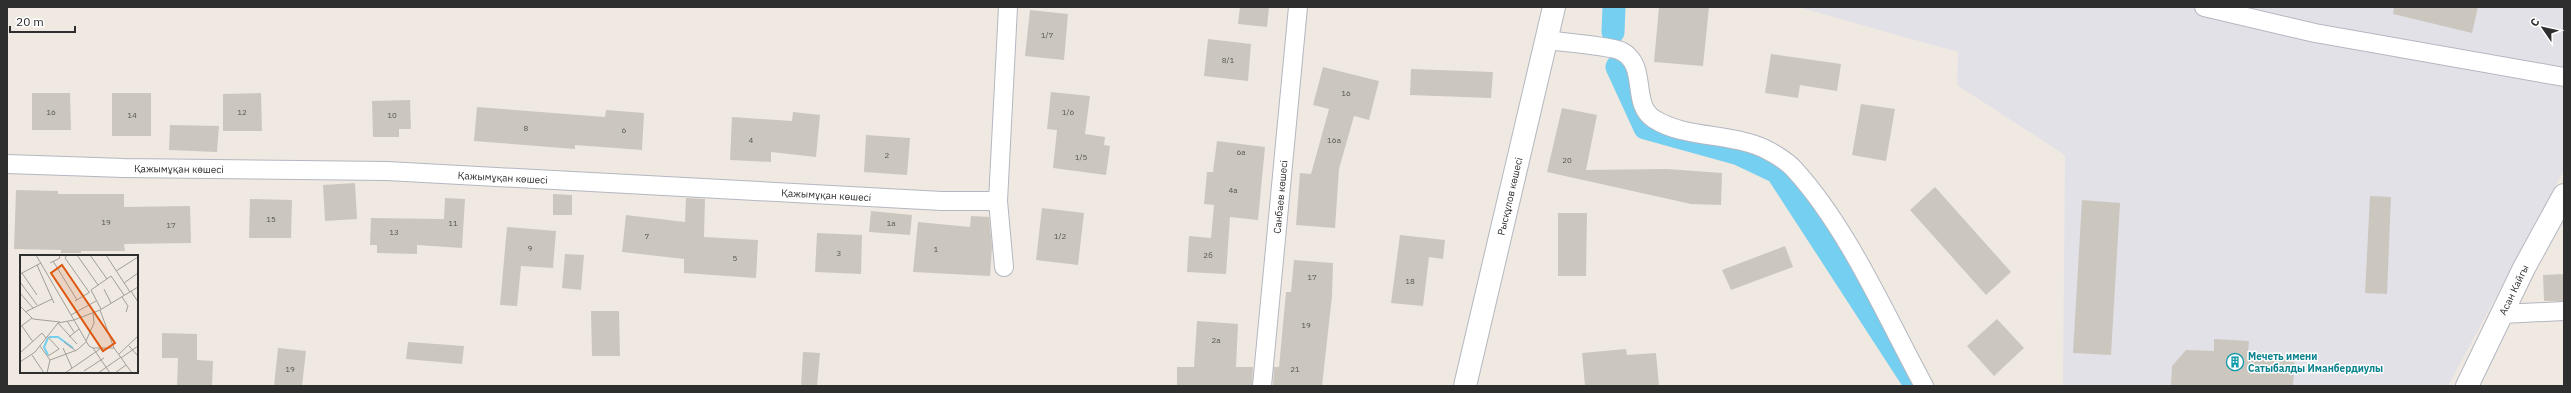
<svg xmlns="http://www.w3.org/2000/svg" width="2571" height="393" font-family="'IBM Plex Sans',sans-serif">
	<rect width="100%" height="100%" fill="#efe9e1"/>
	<path fill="#e3e1e8" d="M1798,7H2564V170L2448,386H2063L2065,155L1957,85L1958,52Z"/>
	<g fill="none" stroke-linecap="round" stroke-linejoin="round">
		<path stroke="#75cff0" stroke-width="23" d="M1613,32L1614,7
			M1617,67L1645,128L1739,154L1777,172L1916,386"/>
	</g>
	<path fill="#cbc7bf" d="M1240,7H1269L1267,27L1238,24Z
		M1659,7H1709L1703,66L1654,62Z
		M2394,7H2478L2472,33L2393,14Z
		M1030,10L1068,14L1064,60L1025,56Z
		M1208,39L1251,44L1248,81L1204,76Z
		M1771,54L1841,64L1837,91L1800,85L1798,98L1765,93Z
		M1323,67L1379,81L1369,120L1354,116L1339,169L1335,228L1296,225L1300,173L1311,174L1329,109L1313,105Z
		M1411,69L1493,72L1491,98L1410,95Z
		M1051,92L1090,96L1085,134L1105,137L1104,145L1110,146L1106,175L1053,168L1057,130L1047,129Z
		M32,93H70L71,130H32Z
		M112,93H151V136H112Z
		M261,93L262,131H223V94Z
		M410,100L411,129H399V137H373L372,101Z
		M1861,104L1895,109L1886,161L1852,155Z
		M477,107L605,117L606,110L644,113L642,150L575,145V149L474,141Z
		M1562,108L1597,115L1586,170L1667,169L1722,173L1721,205L1691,204L1547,172Z
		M793,112L820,115L816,157L771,152V162L730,160L732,117L792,121Z
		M170,125L219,126L217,152L169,150Z
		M866,135L910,138L907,175L864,172Z
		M1217,141L1265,147L1258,220L1230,217L1226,274L1187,272L1189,236L1211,238L1214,205L1204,204L1207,172H1213Z
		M355,183L357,219L325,221L323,185Z
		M1935,187L2011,272L1986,295L1910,210Z
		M16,190L58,191V194H124V207L190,206L191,243L124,244L125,251H81V253H61V250L14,249Z
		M553,194L572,195V215H553Z
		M2370,196L2391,197L2387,294L2365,293Z
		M445,198L465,199L462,248L417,245V254L377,253V245H370L371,218L444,219Z
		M686,198L705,199L704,237L758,240L756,278L684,273V259L622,252L626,215L685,222Z
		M250,199L292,200L291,238H249Z
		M2082,200L2120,203L2111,355L2073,353Z
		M1042,208L1084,213L1078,265L1036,260Z
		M871,211L912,215L910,235L869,232Z
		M1558,213H1587L1586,276H1558Z
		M971,216L989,217L992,247L990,276L913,272L918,222L970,227Z
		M507,227L556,231L553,268L521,266L517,306L500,305Z
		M817,233L862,235L861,274L815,272Z
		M1400,235L1445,240L1443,259L1429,257L1423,306L1391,303Z
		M1785,246L1793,267L1731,290L1722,270Z
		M565,254L584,255L581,290L562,288Z
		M1294,260L1333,263L1332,296L1322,386H1273L1274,367H1279L1286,292H1291Z
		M2564,274V301H2544L2543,275Z
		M591,311H619L620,356H592Z
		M1997,319L2024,348L1994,376L1967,346Z
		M1197,321L1238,324L1236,367H1253L1252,386H1177V367H1194Z
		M162,333L197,334V360L213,361L212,386H177L178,358H162Z
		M2214,339L2249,341L2248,354L2295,357L2293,386H2171L2172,366L2186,350L2214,351Z
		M408,342L464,346L462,364L406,359Z
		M278,348L306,351L302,386H274Z
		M1626,349L1627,355L1656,353L1659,386H1585L1582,353Z
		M803,352L820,353L817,386H801Z"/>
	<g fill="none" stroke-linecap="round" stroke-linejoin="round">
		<g stroke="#b4b7c1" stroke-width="20">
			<g id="minor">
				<path d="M2204,7L2315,33L2564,77"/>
				<path d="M1546,40C1562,42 1610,46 1621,51C1649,65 1630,104 1654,119C1684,138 1726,133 1758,146C1769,150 1787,161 1794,169C1848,228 1886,316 1924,386"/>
				<path id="s1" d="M7,164L124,168L387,171L942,201H998"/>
				<path d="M1004,267L998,201L1008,7"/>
				<path d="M2502,314L2564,311"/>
				<path id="s2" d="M1262,386L1298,7"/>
			</g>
		</g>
		<g stroke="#b4b7c1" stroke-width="24">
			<g id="tertiary">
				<path id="s3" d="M1465,386L1554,7"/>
			</g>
		</g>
		<g stroke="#b4b7c1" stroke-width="24">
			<g id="secondary">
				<path id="s4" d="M2467,386L2524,268L2564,195"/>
			</g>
		</g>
		<use href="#minor" stroke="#fff" stroke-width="18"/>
		<use href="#tertiary" stroke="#fff" stroke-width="22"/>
		<use href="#secondary" stroke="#fff" stroke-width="22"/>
	</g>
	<defs>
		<g id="building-ring" transform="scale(0.9)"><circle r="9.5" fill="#fff" stroke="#0f9aa8" stroke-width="1.5"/><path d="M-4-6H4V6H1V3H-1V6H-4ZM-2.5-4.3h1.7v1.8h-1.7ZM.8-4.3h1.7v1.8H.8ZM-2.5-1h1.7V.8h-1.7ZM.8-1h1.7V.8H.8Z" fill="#0f9aa8"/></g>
	</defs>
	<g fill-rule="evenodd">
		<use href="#building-ring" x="2235" y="362"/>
	</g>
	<g text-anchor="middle" stroke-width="3" stroke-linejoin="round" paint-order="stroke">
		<g font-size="8" fill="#555452">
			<text x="1047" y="38">1/7</text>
			<text x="1228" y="63">8/1</text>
			<text x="1346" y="96">16</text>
			<text x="51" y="115">16</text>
			<text x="242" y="115">12</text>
			<text x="1068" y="115">1/6</text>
			<text x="132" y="118">14</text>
			<text x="392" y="118">10</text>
			<text x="526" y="131">8</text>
			<text x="624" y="133">6</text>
			<text x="751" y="143">4</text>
			<text x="1334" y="143">16а</text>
			<text x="1241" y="155">6а</text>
			<text x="887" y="158">2</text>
			<text x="1081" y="160">1/5</text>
			<text x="1567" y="163">20</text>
			<text x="1233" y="193">4а</text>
			<text x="271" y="222">15</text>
			<text x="106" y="225">19</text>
			<text x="453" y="226">11</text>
			<text x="891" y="226">1а</text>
			<text x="171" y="228">17</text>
			<text x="394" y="235">13</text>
			<text x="647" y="239">7</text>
			<text x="1060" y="239">1/2</text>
			<text x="530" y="251">9</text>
			<text x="936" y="252">1</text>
			<text x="839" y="256">3</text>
			<text x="1208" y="258">2б</text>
			<text x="735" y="261">5</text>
			<text x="1312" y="280">17</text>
			<text x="1410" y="284">18</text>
			<text x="1306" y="328">19</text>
			<text x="1216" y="343">2а</text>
			<text x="290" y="372">19</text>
			<text x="1295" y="372">21</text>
		</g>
		<g font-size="10" fill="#2e2e2e" stroke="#fff">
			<text dy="4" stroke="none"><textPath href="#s1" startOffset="172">Қажымұқан көшесі</textPath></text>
			<text dy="4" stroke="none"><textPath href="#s1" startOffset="496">Қажымұқан көшесі</textPath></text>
			<text dy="4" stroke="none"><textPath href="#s1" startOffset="820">Қажымұқан көшесі</textPath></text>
			<text dy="4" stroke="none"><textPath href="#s2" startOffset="190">Санбаев көшесі</textPath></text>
			<text dy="4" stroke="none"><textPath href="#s3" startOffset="195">Рысқұлов көшесі</textPath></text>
			<text dy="4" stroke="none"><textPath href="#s4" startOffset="107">Асан Кайгы</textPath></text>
		</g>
		<g font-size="10" font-weight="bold" fill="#0d838f" stroke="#fff" text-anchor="start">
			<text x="2248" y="360">Мечеть имени<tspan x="2248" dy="12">Сатыбалды Иманбердиулы</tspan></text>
		</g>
	</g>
	<g transform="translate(20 255)">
		<rect width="118" height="118" fill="#efe9e1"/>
		<path fill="none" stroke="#75cff0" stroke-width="2" d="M29,82H38L53,93M28,83L24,92L28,100"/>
		<path fill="none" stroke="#a29e99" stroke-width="1" d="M16,0L54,65L80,55L118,32M47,0L45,3L69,37M57,0L78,30M70,0L87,24M86,0L110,37M33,6L57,45M30,8L40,3L39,0M17,10L34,48M96,16L118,2M2,18L17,40M0,19L21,8M0,27L17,50M104,28L118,18M84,34L91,48M111,36L118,47M0,38L13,53M102,42L108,51L106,57M55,46L70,37M0,51L13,64L40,67M81,54L71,35L91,21L104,40M80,55L94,93M5,57L32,44M51,60L76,46M47,66L54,77M38,68L57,89M2,71L13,87M0,72L12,63M27,81L39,94L28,101M49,82L59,74M66,86L74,68L73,58M44,87L56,96M20,91L30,105L27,118M109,91L118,101M43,93L52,113M73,93L90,118M0,98L22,78L26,83M99,99L118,81M12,100L24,118M101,103L118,91M30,105L57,95L66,87M0,107L15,97L38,68L54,65L69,91L73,93H94L112,118M64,116L84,103M45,118L80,94M78,118L101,102M95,118L106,110"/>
		<path fill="#df570e" fill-opacity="0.15" stroke="#df570e" stroke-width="2" d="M42,10L95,88L83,96L31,18Z"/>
		<rect width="118" height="118" fill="none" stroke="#2e2e2e" stroke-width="2"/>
	</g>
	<rect width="2571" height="393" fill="none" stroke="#2e2e2e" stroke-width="16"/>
	<g transform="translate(2543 28) rotate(304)" stroke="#ffffff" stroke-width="3" paint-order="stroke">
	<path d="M0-3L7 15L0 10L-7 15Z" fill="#2e2e2e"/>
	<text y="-6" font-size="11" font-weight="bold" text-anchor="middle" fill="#2e2e2e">С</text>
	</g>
	<path d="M10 26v6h65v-6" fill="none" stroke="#2e2e2e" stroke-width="2"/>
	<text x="16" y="26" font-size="12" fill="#2e2e2e" stroke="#ffffff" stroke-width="3" paint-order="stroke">20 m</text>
</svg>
